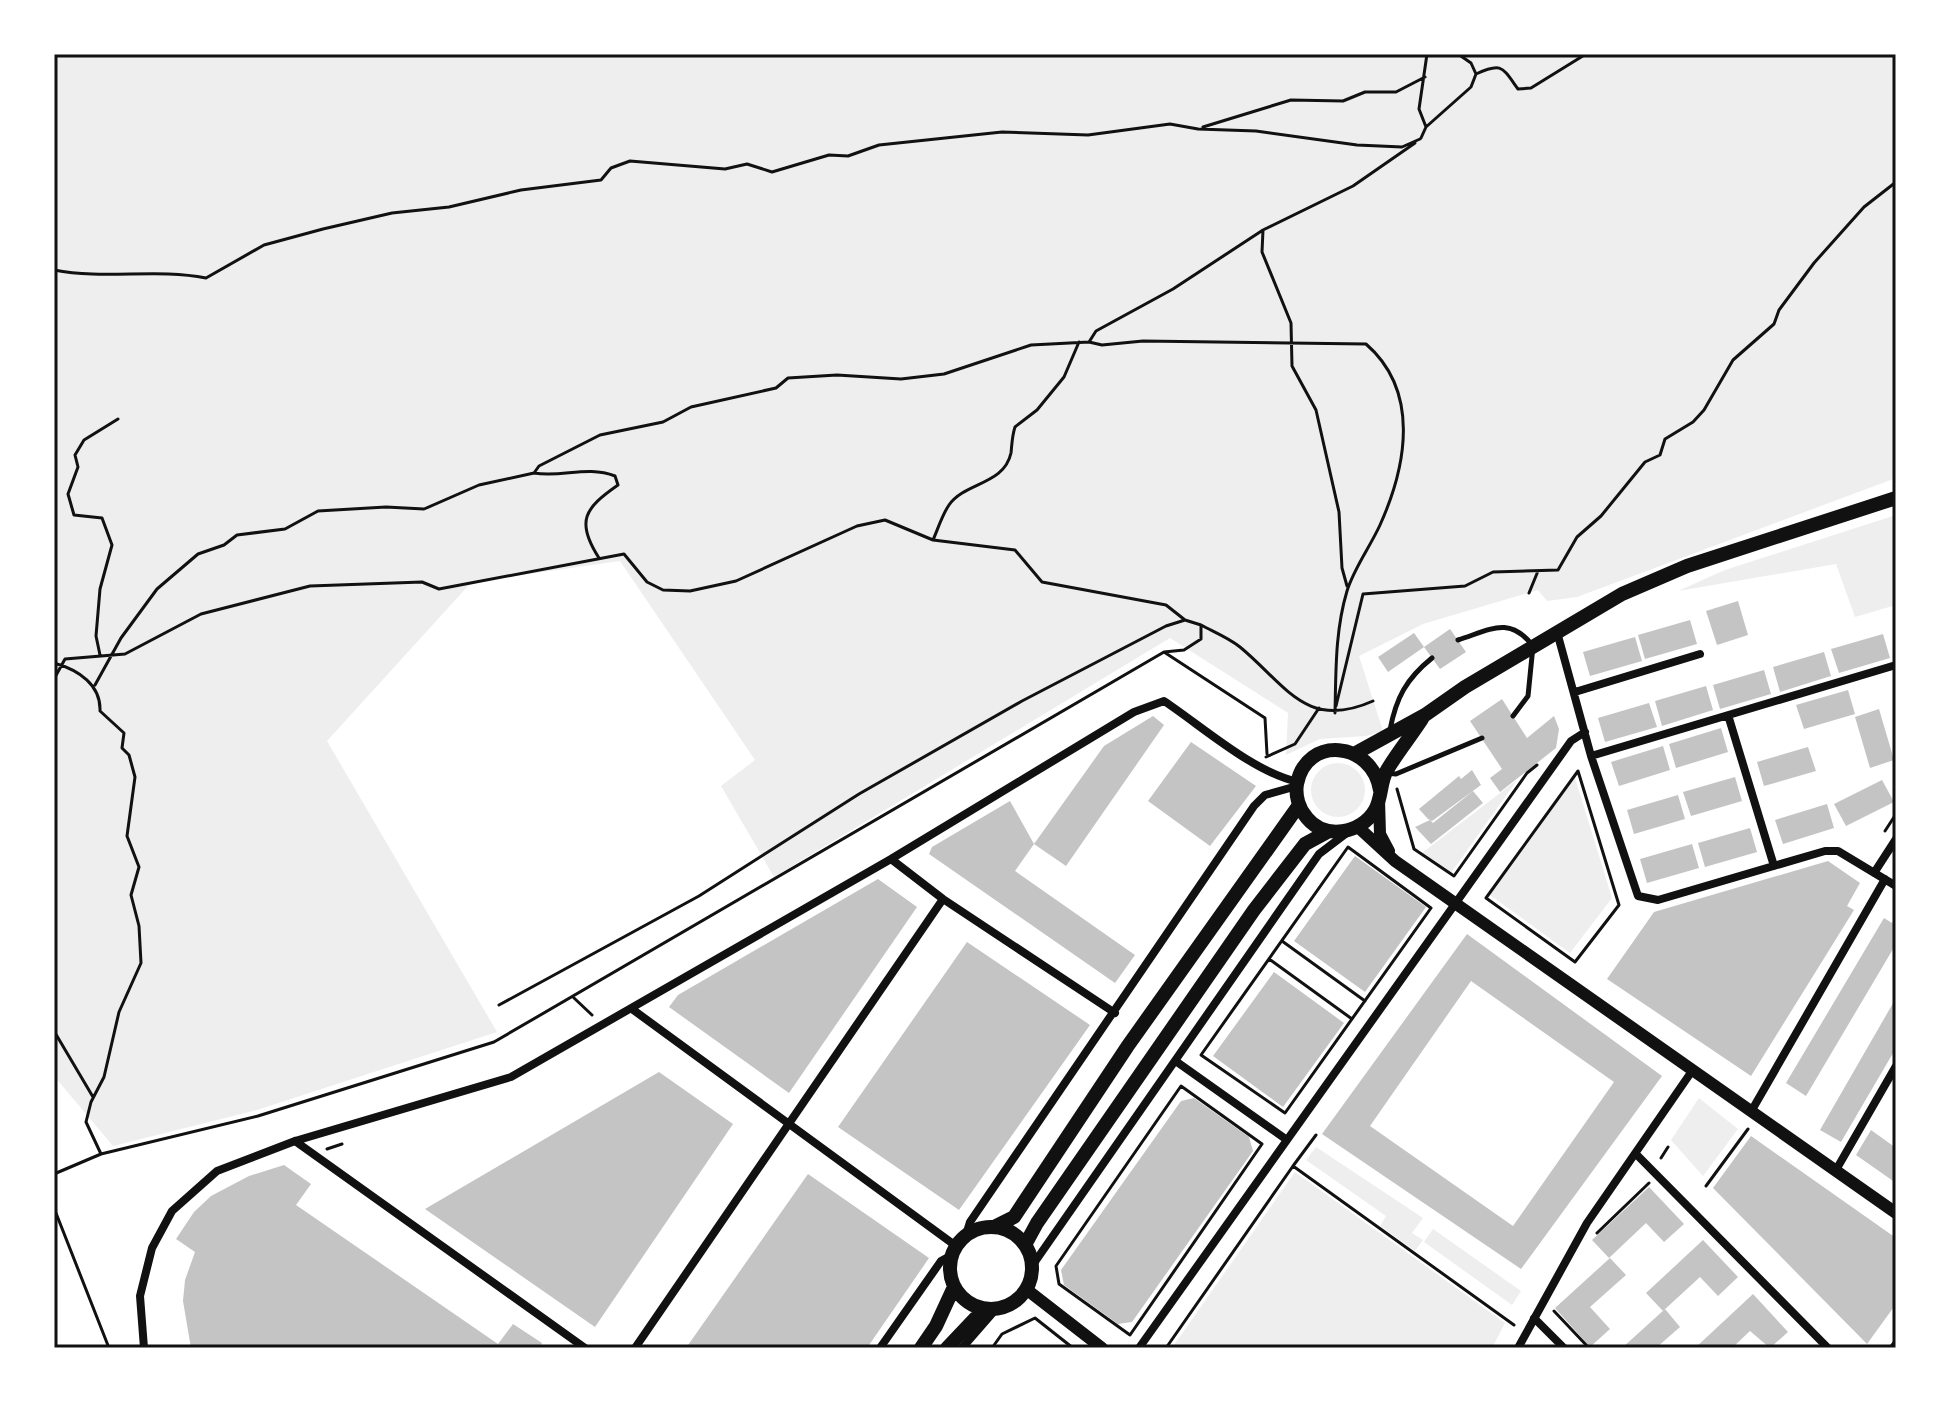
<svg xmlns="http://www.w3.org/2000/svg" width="1950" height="1402" font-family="'Noto Sans',sans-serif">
	<rect width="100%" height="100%" fill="#fff"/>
	<path fill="#eee" d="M54,54H1896V478L1577,597L1547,601L1538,590L1423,624L1359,656L1383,731L1366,736L1320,739L1286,755L1288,713L1170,638L774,877L721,786L755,760L620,561L481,581L468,586L327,741L497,1032L257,1110L113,1146L54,1076Z
		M1896,515V605L1855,617L1836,564L1678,591L1725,570Z
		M1311 790a27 27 0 1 1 54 0a27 27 0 1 1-54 0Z
		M1575,778L1612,898L1570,953L1490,895Z
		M1517,780L1451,873L1422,853Z
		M1699,1098L1738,1129L1703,1176L1671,1140Z
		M1316,1147L1423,1218L1412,1233L1423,1240L1415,1251L1380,1226L1386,1216L1306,1160Z
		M1295,1172L1505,1323L1492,1348H1172Z
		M1433,1229L1521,1291L1512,1305L1424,1242Z"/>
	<path fill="#c4c4c4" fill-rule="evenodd" d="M1738,601L1748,635L1717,645L1706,611Z
		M1690,620L1697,644L1645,659L1638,635Z
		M1450,629L1466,652L1440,669L1424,647Z
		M1414,633L1424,647L1388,672L1378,657Z
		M1883,634L1890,658L1839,673L1831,649Z
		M1635,637L1642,661L1590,676L1583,652Z
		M1824,652L1831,676L1780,692L1773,667Z
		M1764,670L1771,694L1720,709L1713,685Z
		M1706,686L1713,710L1662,726L1655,701Z
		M1848,690L1855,714L1804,729L1796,705Z
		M1502,699L1527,738L1554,716L1559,729L1556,748L1500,792L1490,778L1502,769L1470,721Z
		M1649,703L1657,727L1605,742L1598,718Z
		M1879,709L1894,760L1870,768L1855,717Z
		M1153,716L1164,725L1066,866L1034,844L1015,871L1135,955L1115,983L929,854L932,847L1010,801L1034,844L1104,746Z
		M1721,728L1728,752L1676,768L1669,744Z
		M1191,742L1256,786L1210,846L1148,801Z
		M1663,746L1670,770L1619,786L1611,762Z
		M1808,747L1816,771L1764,786L1757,762Z
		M1472,770L1481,785L1432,821L1428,819L1419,809L1459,776L1461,779Z
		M1735,777L1742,801L1691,816L1683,792Z
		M1882,780L1894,802L1846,826L1834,804Z
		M1473,791L1483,803L1431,844L1415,827L1430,820L1433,823Z
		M1678,795L1685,819L1634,834L1627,810Z
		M1827,804L1834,828L1783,844L1775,820Z
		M1750,828L1757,852L1705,867L1698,843Z
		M1692,844L1699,868L1647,883L1640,859Z
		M1355,856L1426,907L1365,992L1294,941Z
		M1828,861L1860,883L1847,906L1854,910L1751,1076L1607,979L1654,912Z
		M878,879L917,907L789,1093L669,1007L678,995Z
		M1896,916V944L1806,1096L1786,1083L1884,918L1892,923Z
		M1467,934L1662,1076L1521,1269L1322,1134ZM1471,981L1614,1082L1513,1226L1370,1126Z
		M967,942L1090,1025L959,1210L838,1127Z
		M1274,972L1344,1023L1283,1107L1213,1056Z
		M1896,998V1048L1841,1142L1820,1130Z
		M659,1072L733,1124L595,1327L425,1209Z
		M1194,1098L1249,1137L1253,1151L1132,1322L1118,1324L1064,1285L1061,1270L1181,1101Z
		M1871,1130L1896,1148V1183L1856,1155Z
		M1751,1136L1896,1238V1304L1867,1344L1713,1188Z
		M284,1165L311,1184L296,1205L498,1344L513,1324L542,1343L539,1348H191L183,1301L185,1280L195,1252L176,1239L194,1212L211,1196L249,1176Z
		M808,1174L929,1258L867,1348H686Z
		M1649,1187L1684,1224L1664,1242L1646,1223L1609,1258L1592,1240Z
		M1703,1240L1738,1277L1718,1296L1700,1277L1663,1311L1646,1293Z
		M1610,1258L1626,1275L1590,1307L1610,1329L1590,1347L1555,1308Z
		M1753,1294L1788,1332L1770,1348L1750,1331L1732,1348H1695Z
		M1665,1309L1680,1327L1656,1348H1622Z"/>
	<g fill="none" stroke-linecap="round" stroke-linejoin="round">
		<path stroke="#111" stroke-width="3" d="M1476,74C1502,62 1502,67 1518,89L1531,88L1586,54
			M1203,127L1291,100L1343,101L1365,92H1396L1425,77
			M1426,127L1471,87L1476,74L1471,63L1458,54
			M1421,138L1426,127L1419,109L1427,54
			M1263,230L1262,252L1291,323L1292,366L1316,410L1339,512L1342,568L1347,586
			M54,270C105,280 156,268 206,278L264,245L323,229L392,213L449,207L521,190L601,180L611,168L630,161L725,169L747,164L772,172L829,155L848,156L879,145L1002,132L1088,135L1170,124L1198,129L1256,131L1357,145L1402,147L1420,139
			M534,473C562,478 587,465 615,476L618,485C585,508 575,521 599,558
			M933,540C938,529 942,515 949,505C965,482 1004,485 1011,453C1012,444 1012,436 1015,427L1037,410L1064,377L1079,342
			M1529,593L1538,571
			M1201,625C1214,632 1229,638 1240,647C1286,685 1306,731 1373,701
			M1164,652L1265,718L1267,754
			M100,655L96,636L100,589L112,545L102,518L74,515L68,494L78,467L75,455L84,440L118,419
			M54,663C79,670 101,685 100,711L124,733L122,748L129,755L135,777L127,836L139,867L131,895L139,926L141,963L119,1012L104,1077L91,1102L86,1122L101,1154
			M54,679L65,659L125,654L201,614L310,586L422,582L439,589L624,554L647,582L663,590L690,591L736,581L857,526L885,520L933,540L1015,550L1042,582L1166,605L1185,620L1201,625V639L1184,650L1164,652L494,1042L258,1116L101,1154L54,1174
			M95,685L121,638L157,589L198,554L224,545L237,535L285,529L318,511L386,507L424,509L479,485L534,473L539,466L600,435L663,422L691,407L776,388L788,378L837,375L901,379L944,374L1031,345L1089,342
			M1336,706L1363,594L1465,586L1493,572L1558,570L1577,537L1601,516L1645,462L1660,455L1665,439L1693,422L1704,410L1733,360L1774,324L1779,310L1814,263L1864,207L1896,182
			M1335,713C1336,672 1335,631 1347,591C1354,568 1370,547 1380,525C1407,465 1420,391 1366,344L1143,341L1102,345L1089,342L1096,331L1173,289L1263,230L1353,186L1415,143
			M1266,757L1295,744L1319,708
			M1578,771L1619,905L1575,962L1486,898Z
			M1397,789L1414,849L1454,876L1527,773L1537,765
			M1885,831L1896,814
			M1348,847L1431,908L1285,1113L1201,1055Z
			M1282,941L1365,1001
			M1269,959L1352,1019
			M574,998L592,1015
			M499,1005L699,896L859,794L1022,701L1166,626L1185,620
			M54,1031L93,1097
			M1181,1086L1262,1144L1130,1335L1059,1284L1056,1266Z
			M327,1149L342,1144
			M1661,1158L1668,1147
			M1293,1166L1316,1135
			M1706,1186L1748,1129
			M54,1208L109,1348
			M1597,1233L1649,1183
			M1554,1311L1589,1348
			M992,1348L1002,1334L1035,1318L1073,1348
			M1166,1348L1293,1166L1514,1325"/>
		<path stroke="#111" stroke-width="5" d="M1458,640C1490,630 1509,615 1533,646L1528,696L1513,716
			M1390,730C1396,698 1406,679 1432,658
			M1386,773L1396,774L1482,738"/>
		<path stroke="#111" stroke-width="8" d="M1557,632L1591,756L1638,896L1658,900L1825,851H1838L1896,886
			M1575,692L1700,654
			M1728,715L1774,866
			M1591,756L1896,665
			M891,859L943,899L1115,1013
			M1874,873L1896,839
			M632,1009L956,1246
			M1177,1062L1287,1140
			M1752,1110L1885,879
			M295,1141L585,1348
			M1636,1154L1828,1348
			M1836,1170L1896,1066
			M966,1235L970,1222L1254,806L1265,795L1297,786
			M1032,1266L1319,854L1348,832
			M1534,1318L1564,1348
			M144,1348L140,1296L152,1248L172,1211L217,1171L295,1141L511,1077L891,859L1134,712L1164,701C1203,727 1253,772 1298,782
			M635,1348L943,899
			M880,1348L941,1261L952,1255
			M962,1348L996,1309
			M1139,1348L1571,741L1585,732
			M1518,1348L1587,1223L1692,1071
			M1893,1348L1896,1344"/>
		<path stroke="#111" stroke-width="12" d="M1379,800L1380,834L1389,851
			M1358,827L1395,861L1896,1213
			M1026,1289L1102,1348"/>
		<path stroke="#111" stroke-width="14" d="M1356,753L1425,715L1465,687L1622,594L1687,566L1896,498
			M1380,790C1372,741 1306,735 1297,784C1295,796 1299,809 1307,818C1325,840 1361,834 1375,810C1382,798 1380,782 1387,770C1398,752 1411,736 1422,719
			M994,1227L1014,1217L1127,1047L1299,805
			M950 1268a41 41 0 1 1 82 0a41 41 0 1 1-82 0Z
			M1025,1245L1037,1223L1254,910L1305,844L1329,831
			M921,1348L936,1326L954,1287
			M947,1348L984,1309"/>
	</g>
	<rect width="1950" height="1402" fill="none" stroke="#ffffff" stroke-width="112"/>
	<rect x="56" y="56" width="1838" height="1290" fill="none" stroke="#111" stroke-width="3"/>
</svg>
